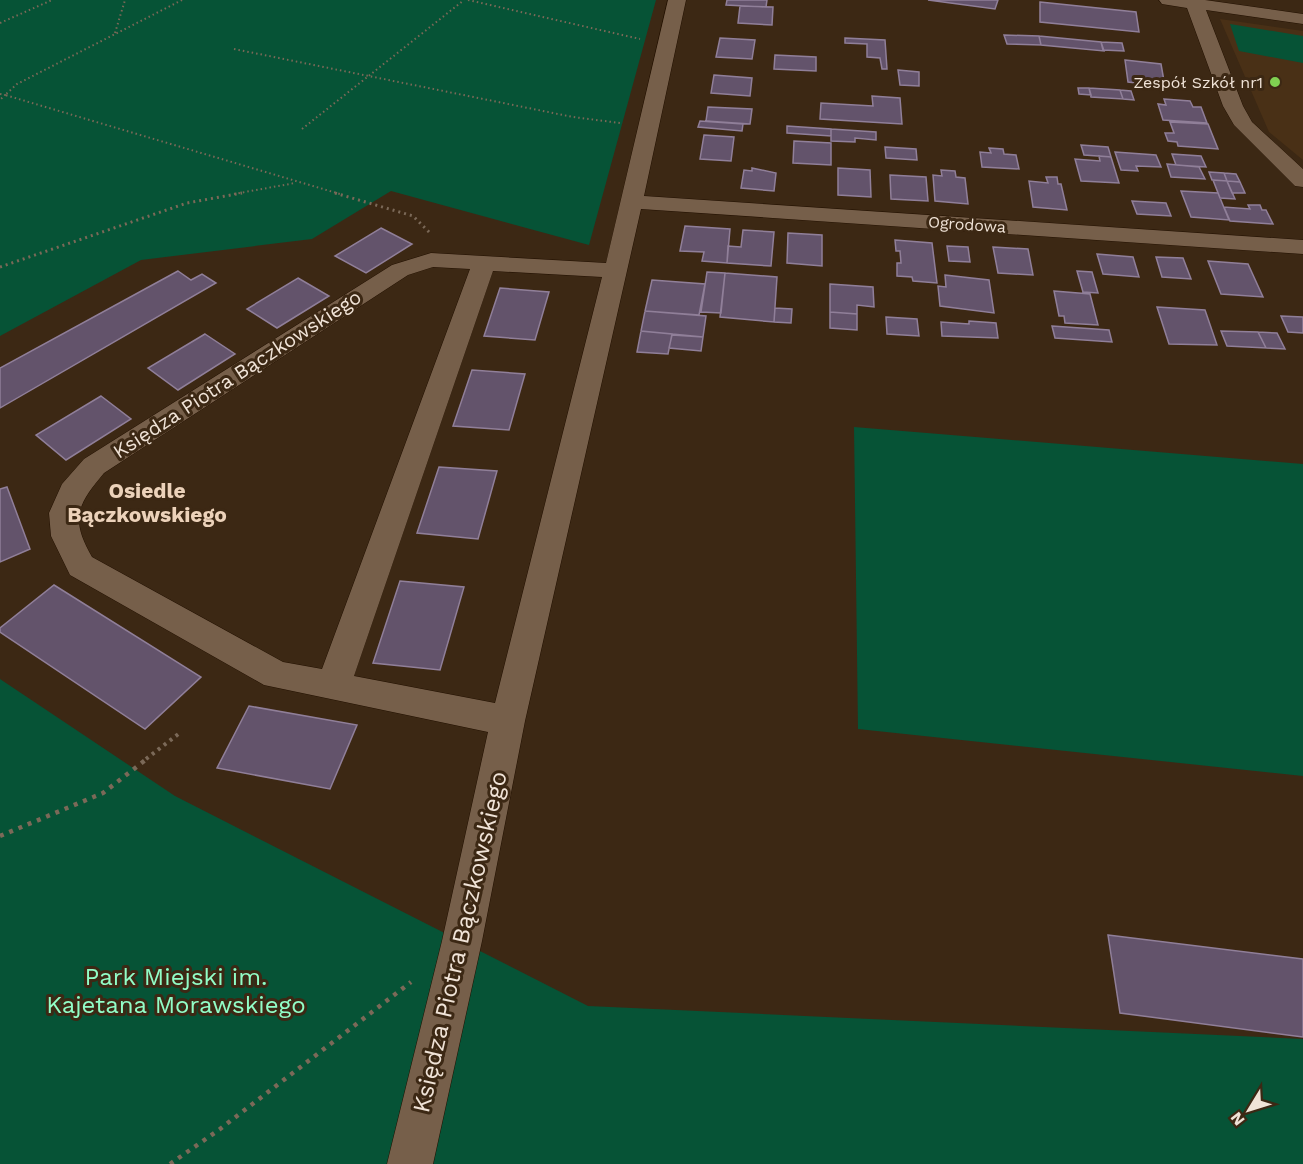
<svg xmlns="http://www.w3.org/2000/svg" width="1303" height="1164" font-family="'Work Sans',sans-serif">
	<rect width="100%" height="100%" fill="#3c2814"/>
	<path fill="#493016" d="M1220,19L1303,31V160L1269,132Z"/>
	<path fill="#065336" d="M0,0H656L589,245L391,191L312,239L141,260L0,336Z
		M1230,24L1303,36V63L1239,51Z
		M854,427L1303,464V776L858,729Z
		M0,679L175,796L588,1006L1303,1039V1164H0Z"/>
	<path fill="#63536b" stroke="#907f99" stroke-width="1.5" d="M727,0H767L766,7L726,5Z
		M928,0H998L995,9Z
		M1040,2L1136,12L1139,32L1040,22Z
		M740,6L773,7L772,25L738,23Z
		M1004,35L1039,36L1041,45L1007,44Z
		M1039,36L1101,42L1104,51L1041,45Z
		M720,38L755,40L752,59L716,57Z
		M845,38L885,40L887,69H882L880,58L867,57V44L845,43Z
		M1101,42L1122,43L1124,51L1103,50Z
		M775,55L816,57V71L774,69Z
		M1125,60L1161,64L1164,81L1154,80L1155,85L1128,82Z
		M898,70L919,72V86L900,85Z
		M714,75L752,78L750,96L711,93Z
		M1078,88H1089L1091,95L1079,94Z
		M1089,88L1120,90L1123,99L1091,97Z
		M1120,90L1131,91L1134,100L1123,99Z
		M872,96L900,98L902,124L820,119L821,103L873,106Z
		M1164,99L1190,101L1193,107H1201L1207,123L1163,120L1158,104L1166,105Z
		M708,107L752,109L750,124L706,121Z
		M700,121L743,124L742,131L698,127Z
		M1170,122L1208,124L1218,149L1178,146L1177,142L1168,141L1165,133H1174Z
		M787,126L831,129V136L787,133Z
		M831,129L876,132V140L855,138V142L831,141Z
		M704,135L734,137L731,161L700,159Z
		M794,141L831,143V165L793,163Z
		M1081,145L1108,147L1111,157L1084,155Z
		M885,147L916,149L917,160L886,158Z
		M989,148L1003,149L1004,154L1016,155L1019,169L982,167L980,152L991,153Z
		M1115,152L1156,155L1161,167L1136,166L1138,171L1121,170Z
		M1172,154L1201,156L1206,167L1176,165Z
		M1099,156L1111,157L1119,183L1081,181L1075,159L1100,161Z
		M1167,164L1199,167L1205,179L1171,177Z
		M752,168L776,173L774,191L741,188L744,170L752,171Z
		M838,168L870,170L871,197L838,195Z
		M941,170L955,171L956,177L965,178L968,204L935,201L933,175L942,176Z
		M1209,172L1224,173L1227,181L1212,180Z
		M1224,173L1236,174L1240,182L1227,181Z
		M890,175L926,177L928,201L891,199Z
		M1046,177H1057L1058,184H1061L1067,210L1033,207L1029,181L1048,183Z
		M1213,180L1227,181L1235,199L1220,198Z
		M1227,181L1240,182L1245,193H1232Z
		M1181,191L1218,193L1229,220L1191,217Z
		M1132,201L1166,203L1171,216L1137,214Z
		M1248,205H1260L1262,210H1266L1273,224L1230,221L1224,207L1250,209Z
		M685,226L730,229L727,263L702,261L704,252L680,251Z
		M381,228L412,244L366,273L335,256Z
		M743,230L774,232L771,266L727,263L728,246L741,247Z
		M788,233L822,235V266L787,263Z
		M895,240L932,243L937,283L913,281L912,277L897,276V263H901L900,251H896Z
		M947,246L968,247L970,262L949,261Z
		M993,247L1028,249L1033,275L998,273Z
		M1097,254L1133,257L1139,277L1103,274Z
		M1156,257L1183,258L1191,279L1162,277Z
		M1208,261L1248,264L1263,297L1221,294Z
		M178,271L191,280L202,274L216,283L0,408V368Z
		M1077,271L1092,272L1098,293L1083,292Z
		M707,272L725,273L721,313L701,312Z
		M725,273L777,277L774,322L720,317Z
		M945,275L989,280L994,313L940,306L938,286L946,287Z
		M298,278L329,296L277,328L247,309Z
		M652,280L705,284L699,315L645,311Z
		M830,284L873,287L874,307L857,305V314L830,312Z
		M500,288L549,292L535,340L484,336Z
		M1054,291L1090,294L1098,325L1065,323L1064,316H1059Z
		M1157,307L1205,310L1217,345L1169,344Z
		M775,308L792,309L791,323L774,322Z
		M645,311L706,316L703,337L641,331Z
		M830,312L857,314V330L830,328Z
		M1281,316L1303,317V333L1288,332Z
		M886,317L917,319L919,336L887,334Z
		M969,321L996,323L998,338L942,336L941,322L969,324Z
		M1052,326L1109,330L1112,342L1055,338Z
		M641,331L672,334L668,354L637,352Z
		M1221,331L1258,332L1266,348L1227,346Z
		M1258,332L1277,333L1285,349L1266,348Z
		M205,334L235,354L178,390L148,368Z
		M672,335L703,337L701,351L669,348Z
		M472,370L525,374L509,430L453,426Z
		M101,396L131,419L66,460L36,435Z
		M439,467L497,471L478,539L417,533Z
		M7,487L30,549L0,562V489Z
		M400,581L464,587L440,670L373,663Z
		M54,585L201,677L145,729L0,632V628Z
		M249,706L357,725L330,789L217,768Z
		M1108,935L1303,959V1037L1120,1013Z"/>
	<g fill="none" stroke-linecap="round" stroke-linejoin="round">
		<g stroke="#221000" stroke-width="1">
			<path id="minor" d="M668,0H686L644,196L1303,240V254L641,209L525,721L482,941L433,1164H387L442,941L488,732L264,685L70,575L51,536L49,513L62,484L84,459L392,265L431,253L606,263ZM433,267L470,269L322,669L283,662L92,557C70,519 77,505 104,473L408,275ZM493,271L602,277L495,703L354,676Z
				M1159,0H1205L1303,14V24L1206,10L1243,106L1252,122L1303,169V187L1295,186L1234,125L1223,106L1187,8L1162,4Z"/>
		</g>
		<path stroke="#7b6958" stroke-width="2" stroke-dasharray="1.5 3" stroke-linecap="butt" d="M182,0L17,84L5,95L340,194
			M468,0L640,39
			M0,23L52,0
			M115,33L125,0
			M234,49L573,117L620,123
			M0,94L5,95L0,100
			M302,129L464,0
			M234,194L295,183"/>
		<path stroke="#7b6958" stroke-width="3" stroke-dasharray="2 4" stroke-linecap="butt" d="M335,193L413,216L430,233
			M0,267L187,203L242,193"/>
		<path stroke="#7b6958" stroke-width="4" stroke-dasharray="3 4.5" stroke-linecap="butt" d="M146,759L181,732"/>
		<path stroke="#7b6958" stroke-width="4.5" stroke-dasharray="4 6" stroke-linecap="butt" d="M0,836L103,793L148,758
			M170,1164L220,1129L411,982"/>
		<use href="#minor" fill="#765f4a" fill-rule="evenodd"/>
	</g>
	<circle fill="#80d051" stroke="#3c2814" stroke-width="2" cx="1275" cy="82" r="6"/>
	<g text-anchor="middle" stroke-width="6" stroke-linejoin="round" paint-order="stroke">
		<g font-size="16" fill="#f0e3d7" stroke="#3c2814" text-anchor="end">
			<text x="1263" y="88">Zespół Szkół nr1</text>
		</g>
		<g font-size="16" fill="#f0e3d7" stroke="#3c2814">
			<text transform="translate(967 224) rotate(4)" y="6">Ogrodowa</text>
		</g>
		<g font-size="20" fill="#f0e3d7" stroke="#3c2814">
			<text transform="translate(237 374) rotate(-33)" y="7">Księdza Piotra Bączkowskiego</text>
		</g>
		<g font-size="21" font-weight="bold" fill="#ecd2ba" stroke="#3c2814">
			<text x="147" y="498">Osiedle<tspan x="147" dy="24">Bączkowskiego</tspan></text>
		</g>
		<g font-size="24" fill="#f0e3d7" stroke="#3c2814">
			<text transform="translate(460 942) rotate(-77)" y="8">Księdza Piotra Bączkowskiego</text>
		</g>
		<g font-size="24" fill="#91fdc7" stroke="#3c2814">
			<text x="176" y="985">Park Miejski im.<tspan x="176" dy="28">Kajetana Morawskiego</tspan></text>
		</g>
	</g>
	<g transform="translate(1249 1110) rotate(232)" stroke="#3c2814" stroke-width="4.5" paint-order="stroke">
	<path d="M0-4.5L10 22L0 15L-10 22Z" fill="#f0e3d7"/>
	<text y="-9" font-size="16" font-weight="bold" text-anchor="middle" fill="#f0e3d7">N</text>
	</g>
</svg>
